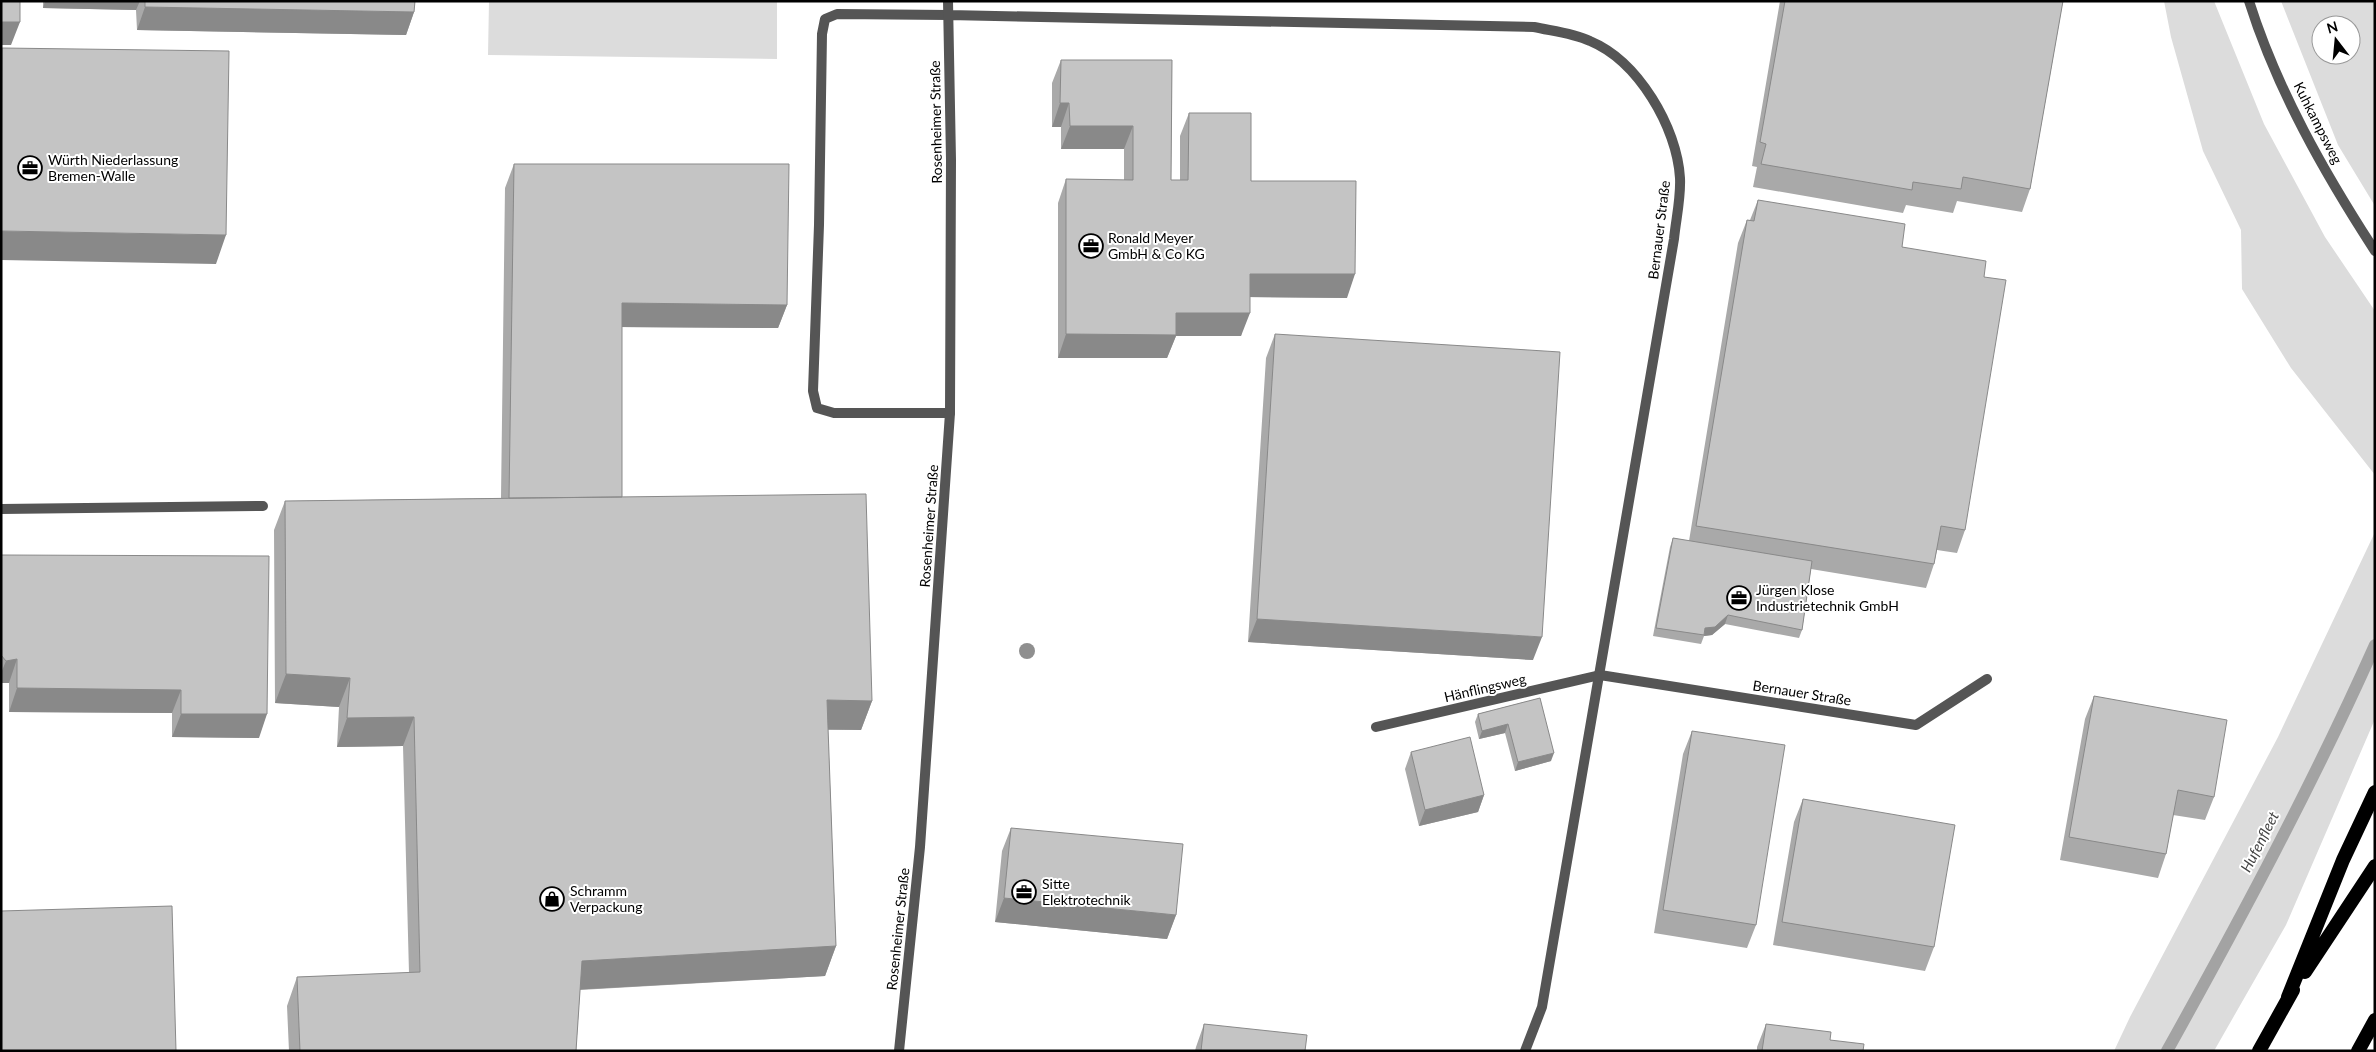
<svg xmlns="http://www.w3.org/2000/svg" width="2376" height="1052" font-family="Lato,sans-serif">
	<rect width="100%" height="100%" fill="#fff"/>
	<path fill="#dcdcdc" fill-rule="evenodd" d="M489,1H777V59L488,55Z
		M2164,1H2214L2264,124L2325,237L2375,311V475L2291,368L2242,289L2241,230L2203,151L2171,37Z
		M2281,1H2375V206L2338,145ZM2321,25H2351V55H2321Z
		M2375,532V719L2286,925L2214,1051H2114L2130,1017L2278,737Z"/>
	<g fill="none" stroke-linecap="round" stroke-linejoin="round">
		<path stroke="#a3a3a3" stroke-width="12" d="M2167,1051C2241,918 2313,784 2375,645"/>
		<path stroke="#555" stroke-width="10" d="M949,15L837,14L825,19L822,34L819,225L813,391L817,408L834,413H950
			M1,509L263,506
			M1376,727L1600,675"/>
		<path stroke="#555" stroke-width="10" d="M2249,1C2277,90 2325,174 2375,251
			M949,15L1534,27C1552,31 1573,33 1590,41C1638,61 1677,127 1680,178C1681,198 1676,219 1674,239L1542,1007L1525,1051
			M1600,675L1916,725L1987,679
			M899,1051L920,847L950,413L951,160L948,1"/>
		<path stroke="#000" stroke-width="14" d="M2305,972L2375,866
			M2288,997L2343,860L2375,792
			M2259,1051L2293,990
			M2358,1051L2375,1020"/>
	</g>
	<circle fill="#8f8f8f" cx="1027" cy="651" r="8"/>
	<path fill="#a9a9a9" d="M43,1H415L414,12L406,35L137,30L136,10L43,8Z
		M1780,1H2063L2030,189L2022,212L1957,201L1953,213L1906,205L1903,213L1753,187L1757,167L1752,166Z
		M1061,60H1172L1171,180H1180V136L1189,113L1251,181L1347,298L1250,297L1241,336H1176L1167,358H1058V203L1066,179L1124,180V149H1061V127H1052V83Z
		M514,164L787,305L778,328L622,327V497L872,701L861,730H828L836,946L825,976L580,990L576,1051H289L287,1006L297,977L409,973L403,746L337,747L339,707L275,703L274,530L285,501L501,498L505,188Z
		M1758,200L1902,247L1984,277L1965,530L1957,553L1937,550L1934,564L1926,588L1811,569L1802,630L1799,638L1725,624L1712,635L1704,636L1701,644L1653,636L1670,547L1673,538L1689,541L1738,243L1747,220H1750Z
		M1275,334L1533,660L1248,642L1266,358Z
		M1,555L259,738L172,737V713L9,712V683H1Z
		M2094,696L2214,797L2205,820L2173,815L2166,854L2158,878L2060,860L2085,719Z
		M1540,698L1551,761L1515,771L1505,733L1479,739L1475,722L1478,714Z
		M1692,731L1756,925L1747,948L1654,933L1683,754Z
		M1411,752L1484,795L1478,812L1419,826L1405,769Z
		M1803,799L1934,947L1925,971L1773,945L1794,822Z
		M1011,828L1176,915L1167,939L995,922L1002,851Z
		M1204,1024L1305,1051H1195L1196,1047Z
		M1766,1024L1830,1040L1863,1051H1757V1047Z"/>
	<path fill="#898989" d="M45,1H140L136,10L43,8Z
		M145,7L414,12L406,35L137,30Z
		M1,22H20L11,45H1Z
		M1060,103H1069L1061,127H1052Z
		M1070,126H1133L1124,149H1061Z
		M1,231L226,235L216,264L1,260Z
		M1250,274H1355L1347,298L1241,297Z
		M622,303L787,305L778,328L614,327Z
		M1176,313H1250L1241,336H1176L1167,358H1058L1066,334Z
		M1728,615L1725,624L1712,635L1704,636L1705,628Z
		M1257,619L1542,637L1533,660L1248,642Z
		M17,659L9,683H1V673L6,661Z
		M286,674L350,678L339,707L275,703Z
		M17,688L181,690L172,713L9,712Z
		M827,700L872,701L861,730L816,729Z
		M181,714H267L259,738L172,737Z
		M414,717L403,746L337,747L347,718Z
		M1508,724L1505,733L1479,739L1482,731Z
		M1554,753L1551,761L1515,771L1518,762Z
		M1484,795L1478,812L1419,826L1425,810Z
		M1004,898L1176,915L1167,939L995,922Z
		M836,946L825,976L571,990L582,961Z"/>
	<path fill="#c4c4c4" stroke="#898989" d="M1,1H20V22H1Z
		M145,1H415L414,12L145,7Z
		M1785,1H2063L2030,189L1963,177L1961,189L1913,182L1912,190L1761,164L1766,144L1760,142Z
		M2,48L229,51L226,235L1,231Z
		M1061,60H1172L1171,180H1188L1189,113H1251V181H1356L1355,274H1250V313H1176V335L1066,334V179L1133,180V126H1070L1069,103H1060Z
		M514,164H789L787,305L622,303V497L509,498Z
		M1758,200L1905,224L1902,247L1986,261L1984,277L2006,280L1965,530L1941,526L1934,564L1696,526L1747,220L1754,221Z
		M1275,334L1560,352L1542,637L1257,619Z
		M866,494L872,701L827,700L836,946L582,961L576,1051H300L297,977L420,972L414,717L347,718L350,678L286,674L285,501Z
		M1673,538L1812,561L1802,630L1728,615L1715,627L1705,628L1704,635L1656,628Z
		M1,555L269,556L267,714H181V690L17,688V659L6,661L1,655Z
		M2094,696L2227,720L2214,797L2178,790L2166,854L2069,837Z
		M1540,698L1554,753L1518,762L1508,724L1482,731L1478,714Z
		M1692,731L1785,745L1756,925L1663,910Z
		M1470,737L1484,795L1425,810L1411,752Z
		M1803,799L1955,825L1934,947L1782,922Z
		M1011,828L1183,844L1176,915L1004,898Z
		M172,906L176,1051H1V911Z
		M1204,1024L1307,1035L1305,1051H1201Z
		M1766,1024L1831,1032L1830,1040L1864,1044L1863,1051H1762Z"/>
	<defs>
		<g id="office-ring" transform="scale(1.25)"><circle r="9.5" fill="#fff" stroke="#000" stroke-width="1.5"/><path d="M-6-3h4V-5.5h4V-3h4V5H-6ZM-1-4.5V-3h2v-1.5ZM-6 0V1H6V0Z" fill="#000"/></g>
		<g id="shop-ring" transform="scale(1.25)"><circle r="9.5" fill="#fff" stroke="#000" stroke-width="1.5"/><path d="M-5-2.5h2.3a2.7 3.5 0 0 1 5.4 0H5L5.5 6h-11ZM-1.5-2.5h3a1.5 2.3 0 0 0-3 0Z" fill="#000"/></g>
	</defs>
	<g fill-rule="evenodd">
		<use href="#office-ring" x="30" y="168"/>
		<use href="#office-ring" x="1091" y="246"/>
		<use href="#office-ring" x="1739" y="598"/>
		<use href="#office-ring" x="1024" y="892"/>
		<use href="#shop-ring" x="552" y="899"/>
	</g>
	<g text-anchor="middle" stroke-width="4" stroke-linejoin="round" paint-order="stroke">
		<g font-size="14" fill="#000" stroke="#fff">
			<text transform="translate(936 122) rotate(-91)" y="5">Rosenheimer Straße</text>
			<text transform="translate(2318 123) rotate(63)" y="5">Kuhkampsweg</text>
			<text transform="translate(1659 230) rotate(-83)" y="5">Bernauer Straße</text>
			<text transform="translate(929 526) rotate(-86)" y="5">Rosenheimer Straße</text>
			<text transform="translate(1485 688) rotate(-13)" y="5">Hänflingsweg</text>
			<text transform="translate(1802 693) rotate(9)" y="5">Bernauer Straße</text>
			<text transform="translate(898 929) rotate(-84)" y="5">Rosenheimer Straße</text>
		</g>
		<g font-size="14" fill="#000" stroke="#fff" text-anchor="start">
			<text x="48" y="165">Würth Niederlassung<tspan x="48" dy="16">Bremen-Walle</tspan></text>
			<text x="1108" y="243">Ronald Meyer<tspan x="1108" dy="16">GmbH &amp; Co KG</tspan></text>
			<text x="1756" y="595">Jürgen Klose<tspan x="1756" dy="16">Industrietechnik GmbH</tspan></text>
			<text x="1042" y="889">Sitte<tspan x="1042" dy="16">Elektrotechnik</tspan></text>
			<text x="570" y="896">Schramm<tspan x="570" dy="16">Verpackung</tspan></text>
		</g>
		<g font-size="15" font-style="italic" fill="#444" stroke="#fff">
			<text transform="translate(2260 842) rotate(-63)" y="5">Hufenfleet</text>
		</g>
	</g>
	<rect width="2376" height="1052" fill="none" stroke="#000000" stroke-width="5"/>
	<g transform="translate(2336 40) rotate(344)"><circle r="24" fill="#ffffff" stroke="#999999"/>
	<path d="M0-4L9 19L0 12L-9 19Z" fill="#000000"/>
	<text y="-8" font-size="14" font-weight="bold" text-anchor="middle" fill="#000000">N</text>
	</g>
</svg>
